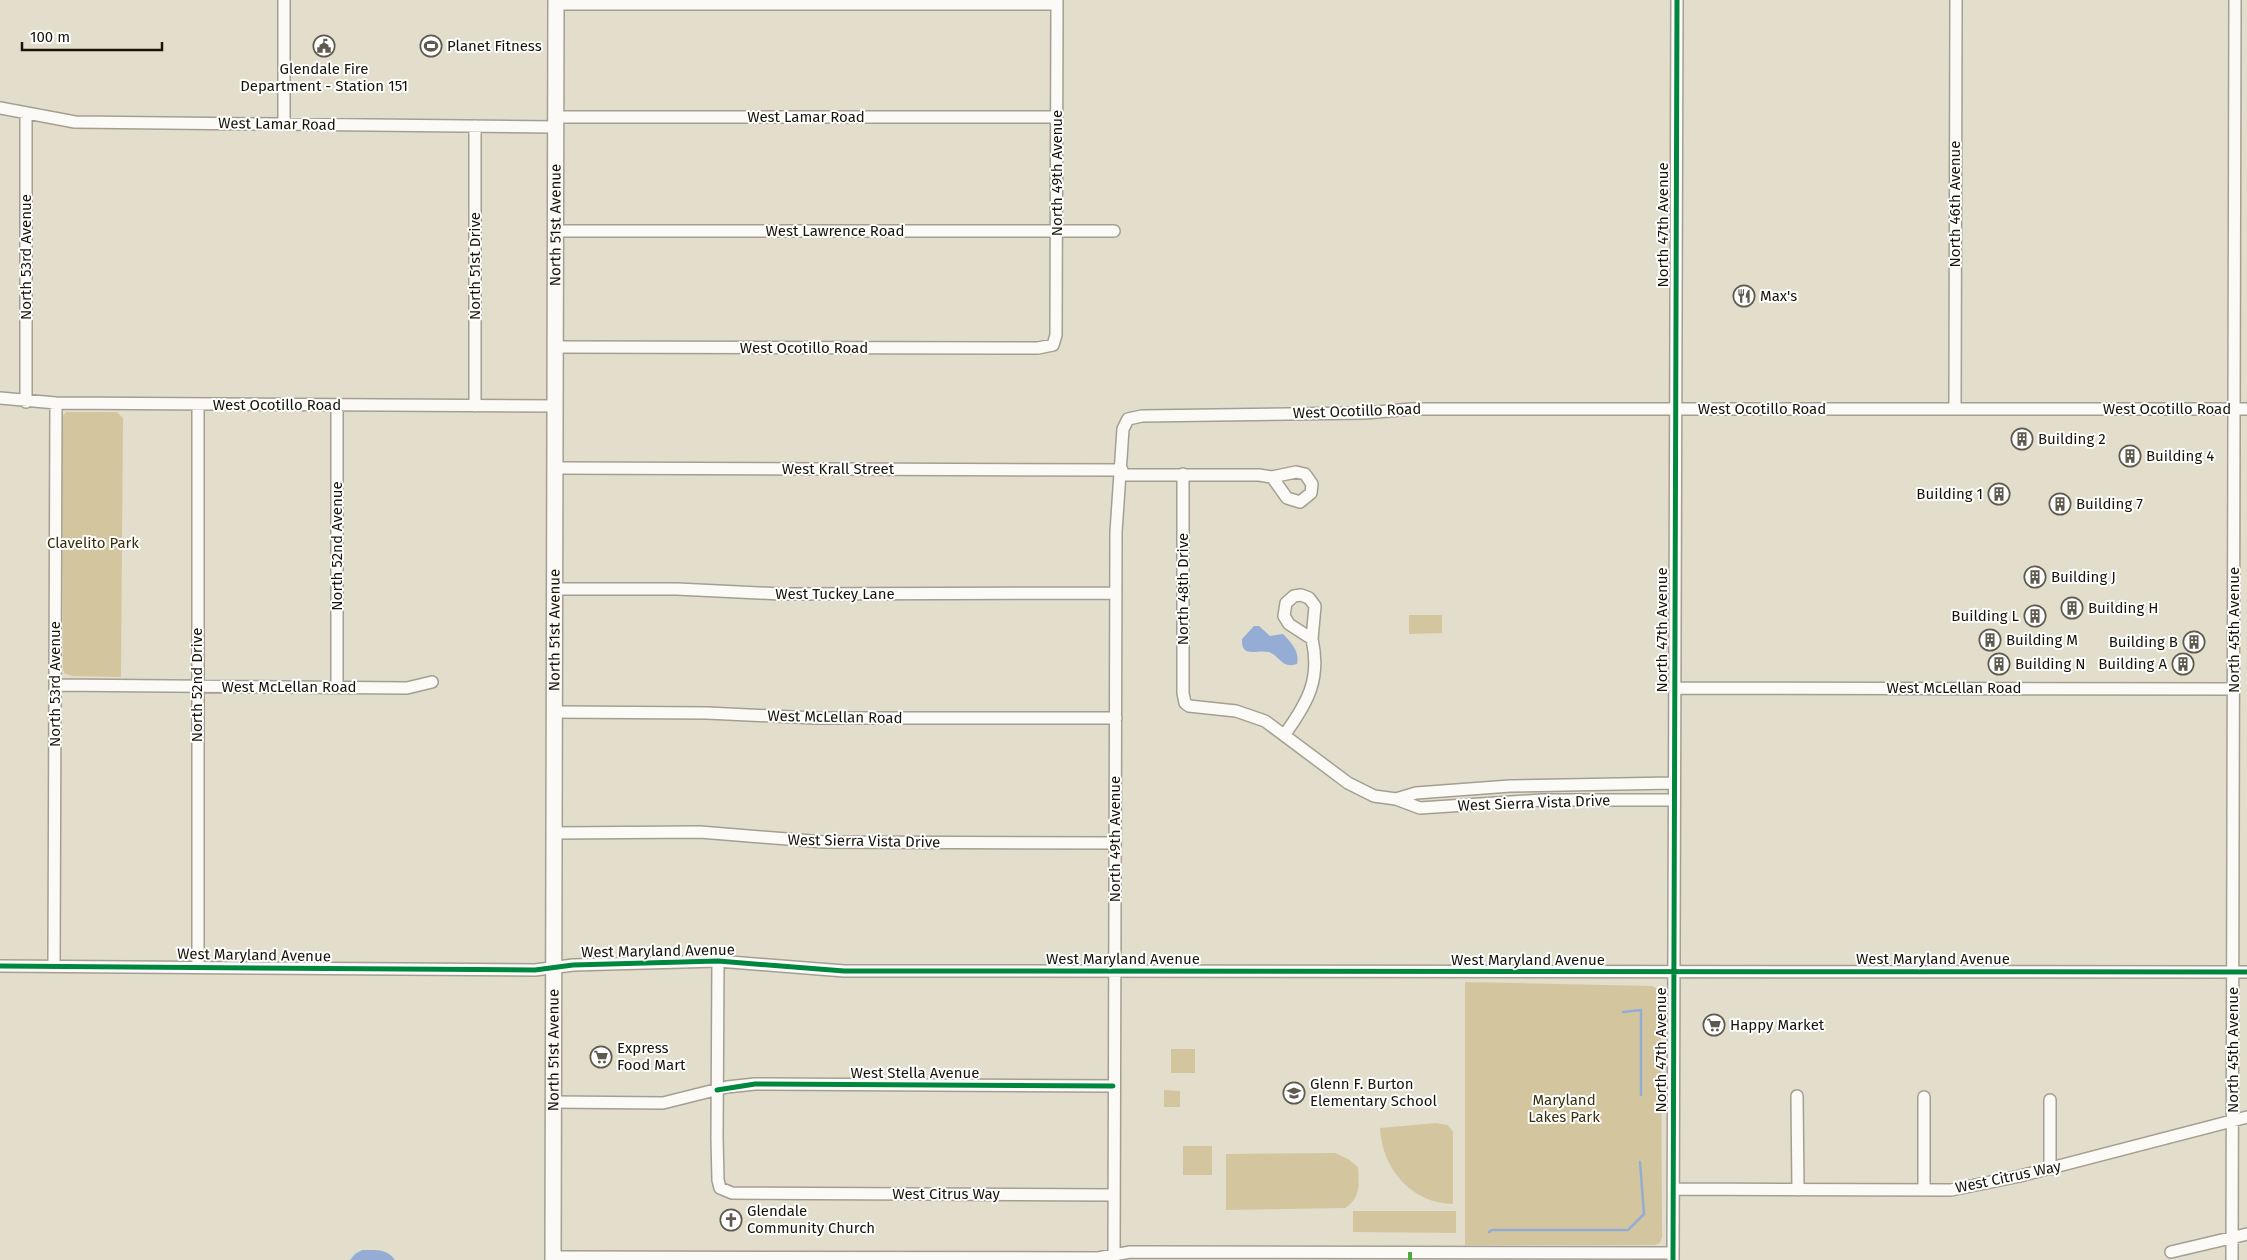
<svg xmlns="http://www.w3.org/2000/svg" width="2247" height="1260" font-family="'Fira Sans',sans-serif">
	<rect width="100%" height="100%" fill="#e3ddcc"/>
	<path fill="#d3c69f" d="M66,412H117L123,418L121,677L72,676L64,673L63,669L62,417Z
		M1409,615H1442V633L1409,634Z
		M1465,982L1652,986L1659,990L1661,997L1662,1237L1660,1243L1655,1245H1465Z
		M1171,1049H1195V1073H1171Z
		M1164,1090L1180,1091V1107H1164Z
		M1436,1123L1448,1125L1453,1132V1204C1411,1203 1382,1169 1380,1128Z
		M1183,1146H1212V1175H1183Z
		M1335,1153L1348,1159L1358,1167C1359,1184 1361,1198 1345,1208L1226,1210V1154Z
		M1353,1211H1456V1233L1353,1232Z"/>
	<path fill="#95add4" d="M1254,626H1259L1270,636L1283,634C1291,642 1300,652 1297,664C1282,669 1280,656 1269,652C1257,649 1241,659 1242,639Z
		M362,1250C375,1250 387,1248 395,1260H350L355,1254Z"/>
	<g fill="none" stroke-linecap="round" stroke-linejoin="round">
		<path stroke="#95add4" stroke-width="2.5" d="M1623,1012L1641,1010V1095
			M1489,1232L1492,1230H1628L1644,1214L1640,1162"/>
		<g stroke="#a49f92" stroke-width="14">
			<path id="minor" d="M556,4H1057
				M0,108L75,122L556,127
				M556,117H1056
				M284,124V0
				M556,231H1114
				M555,347L1038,348L1053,345L1056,335L1057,0
				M0,398L56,403L555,406
				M26,402V113
				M198,404V966
				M337,405V687
				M475,406V126
				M1955,409L1956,0
				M555,468L1122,470
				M1296,472L1305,474L1312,484L1311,493L1300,502L1287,498L1272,477Z
				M1183,474V693L1185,703L1189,706L1236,711L1265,721L1348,783L1374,796L1396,799L1420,808L1542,800H1673
				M1120,475H1259L1272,477
				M555,589H677L781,594L1116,593
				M1301,595L1309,598L1315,606L1312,639L1289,624L1284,616L1286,603L1294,596Z
				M55,685L407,688L432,682
				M1674,688L2234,689
				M555,712L707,713L815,718H1116
				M1285,734C1308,702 1321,679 1312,639
				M1396,799L1416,793L1510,786L1673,783
				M554,833L700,832L824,842L1115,843
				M718,961L717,1138L718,1180L720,1188L732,1193L1114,1195
				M0,966L535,970L573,965L718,961L844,971L2247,972
				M54,966L56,403
				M1797,1096L1798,1190
				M553,1102L663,1103L727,1087L755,1084L1113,1086
				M2050,1169V1100
				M1673,1189L1951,1190L2020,1176L2247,1117
				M1924,1190V1097
				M2171,1252L2247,1234
				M553,1257L1098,1258L1130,1252L1673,1253
				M1114,1260L1116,532L1123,429L1128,419L1142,416L1365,413L1411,409H2247
				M1673,1260L1677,0
				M2232,1260L2235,0"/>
		</g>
		<g stroke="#a49f92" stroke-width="18">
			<g id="major">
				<path id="s1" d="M553,1260L556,0"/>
			</g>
		</g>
		<use href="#minor" stroke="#fbfaf7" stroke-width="11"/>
		<use href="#major" stroke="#fbfaf7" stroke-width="15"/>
		<path stroke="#52a841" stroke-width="4" stroke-dasharray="8 4" stroke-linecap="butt" d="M1410,1252V1260"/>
		<g stroke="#fff" stroke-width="8">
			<path id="cycleway" d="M0,966L535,970L573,965L718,961L844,971L2247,972
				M717,1090L755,1084L1113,1086
				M1673,1260L1677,0"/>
		</g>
		<use href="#cycleway" stroke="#00873e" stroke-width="5"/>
	</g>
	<defs>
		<g id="civic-ring" transform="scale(1.125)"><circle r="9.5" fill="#fff" stroke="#5f5a4d" stroke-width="1.5"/><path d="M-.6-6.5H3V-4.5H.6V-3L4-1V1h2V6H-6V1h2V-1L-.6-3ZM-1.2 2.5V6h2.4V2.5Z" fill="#5f5a4d"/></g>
		<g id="stadium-ring" transform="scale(1.125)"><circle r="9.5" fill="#fff" stroke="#5f5a4d" stroke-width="1.5"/><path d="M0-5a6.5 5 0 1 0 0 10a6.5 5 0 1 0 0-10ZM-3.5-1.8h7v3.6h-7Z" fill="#5f5a4d"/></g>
		<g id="restaurant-ring" transform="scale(1.125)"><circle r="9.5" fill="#fff" stroke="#5f5a4d" stroke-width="1.5"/><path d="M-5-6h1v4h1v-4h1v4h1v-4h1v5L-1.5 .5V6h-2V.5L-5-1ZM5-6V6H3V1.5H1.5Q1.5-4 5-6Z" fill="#5f5a4d"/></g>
		<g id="building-ring" transform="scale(1.125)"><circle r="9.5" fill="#fff" stroke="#5f5a4d" stroke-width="1.5"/><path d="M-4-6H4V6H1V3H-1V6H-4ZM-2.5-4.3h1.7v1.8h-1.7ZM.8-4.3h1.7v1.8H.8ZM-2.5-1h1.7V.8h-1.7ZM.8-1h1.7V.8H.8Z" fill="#5f5a4d"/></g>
		<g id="supermarket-ring" transform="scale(1.125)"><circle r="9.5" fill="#fff" stroke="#5f5a4d" stroke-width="1.5"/><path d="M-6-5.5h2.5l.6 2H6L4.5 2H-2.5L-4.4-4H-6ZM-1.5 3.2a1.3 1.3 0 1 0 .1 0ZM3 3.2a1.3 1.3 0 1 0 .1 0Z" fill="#5f5a4d"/></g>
		<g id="school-ring" transform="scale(1.125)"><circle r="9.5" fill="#fff" stroke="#5f5a4d" stroke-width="1.5"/><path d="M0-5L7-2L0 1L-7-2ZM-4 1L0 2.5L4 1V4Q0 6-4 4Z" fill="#5f5a4d"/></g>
		<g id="church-ring" transform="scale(1.125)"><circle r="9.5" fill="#fff" stroke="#5f5a4d" stroke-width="1.5"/><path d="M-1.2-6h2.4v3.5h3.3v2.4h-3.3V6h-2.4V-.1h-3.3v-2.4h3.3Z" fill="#5f5a4d"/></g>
	</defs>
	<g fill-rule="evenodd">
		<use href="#civic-ring" x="324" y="46"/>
		<use href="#stadium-ring" x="431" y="46"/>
		<use href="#restaurant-ring" x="1744" y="296"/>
		<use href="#building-ring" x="2022" y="439"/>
		<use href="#building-ring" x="2130" y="456"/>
		<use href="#building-ring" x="1999" y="494"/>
		<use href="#building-ring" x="2060" y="504"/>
		<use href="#building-ring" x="2035" y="577"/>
		<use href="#building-ring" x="2072" y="608"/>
		<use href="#building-ring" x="2035" y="616"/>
		<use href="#building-ring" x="1990" y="640"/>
		<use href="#building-ring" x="2194" y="642"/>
		<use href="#building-ring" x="1999" y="664"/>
		<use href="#building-ring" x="2183" y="664"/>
		<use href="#supermarket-ring" x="1714" y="1025"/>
		<use href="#supermarket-ring" x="601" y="1057"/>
		<use href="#school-ring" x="1294" y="1093"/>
		<use href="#church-ring" x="731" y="1220"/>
	</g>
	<g text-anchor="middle" stroke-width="4" stroke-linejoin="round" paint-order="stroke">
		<g font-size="15" fill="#181409" stroke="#fff" text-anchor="start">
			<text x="447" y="51">Planet Fitness</text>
			<text x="324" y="74" text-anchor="middle">Glendale Fire<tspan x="324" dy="17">Department - Station 151</tspan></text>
			<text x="1760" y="301">Max's</text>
			<text x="2038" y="444">Building 2</text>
			<text x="2146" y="461">Building 4</text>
			<text x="1983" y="499" text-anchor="end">Building 1</text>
			<text x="2076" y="509">Building 7</text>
			<text x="2051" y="582">Building J</text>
			<text x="2088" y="613">Building H</text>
			<text x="2019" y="621" text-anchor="end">Building L</text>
			<text x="2006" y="645">Building M</text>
			<text x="2178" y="647" text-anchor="end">Building B</text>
			<text x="2015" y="669">Building N</text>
			<text x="2167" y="669" text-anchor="end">Building A</text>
			<text x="1730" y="1030">Happy Market</text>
			<text x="617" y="1053">Express<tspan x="617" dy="17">Food Mart</tspan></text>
			<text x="1310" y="1089">Glenn F. Burton<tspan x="1310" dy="17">Elementary School</tspan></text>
			<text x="747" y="1216">Glendale<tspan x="747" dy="17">Community Church</tspan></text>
		</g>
		<g font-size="15" fill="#181409" stroke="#fff">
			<text x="806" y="122">West Lamar Road</text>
			<text transform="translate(277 124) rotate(1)" y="5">West Lamar Road</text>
			<text transform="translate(1057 173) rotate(-90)" y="5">North 49th Avenue</text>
			<text transform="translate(1955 204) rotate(-90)" y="5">North 46th Avenue</text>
			<text dy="5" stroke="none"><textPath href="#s1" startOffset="1035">North 51st Avenue</textPath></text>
			<text transform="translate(1663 225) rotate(-90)" y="5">North 47th Avenue</text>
			<text x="835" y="236">West Lawrence Road</text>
			<text transform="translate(26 257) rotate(-90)" y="5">North 53rd Avenue</text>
			<text transform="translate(475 266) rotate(-90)" y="5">North 51st Drive</text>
			<text x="804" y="353">West Ocotillo Road</text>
			<text x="277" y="410">West Ocotillo Road</text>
			<text x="1762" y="414">West Ocotillo Road</text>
			<text x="2167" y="414">West Ocotillo Road</text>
			<text transform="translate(1357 411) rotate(-2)" y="5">West Ocotillo Road</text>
			<text x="838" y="474">West Krall Street</text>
			<text transform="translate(337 546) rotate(-90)" y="5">North 52nd Avenue</text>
			<text transform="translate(1183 589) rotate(-90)" y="5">North 48th Drive</text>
			<text x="835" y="599">West Tuckey Lane</text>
			<text dy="5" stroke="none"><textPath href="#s1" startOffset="630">North 51st Avenue</textPath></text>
			<text transform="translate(1662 630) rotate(-90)" y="5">North 47th Avenue</text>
			<text transform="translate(2234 630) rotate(-90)" y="5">North 45th Avenue</text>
			<text transform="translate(55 684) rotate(-90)" y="5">North 53rd Avenue</text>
			<text transform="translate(197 685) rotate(-90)" y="5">North 52nd Drive</text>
			<text x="289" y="692">West McLellan Road</text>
			<text x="1954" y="693">West McLellan Road</text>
			<text transform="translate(835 717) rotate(1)" y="5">West McLellan Road</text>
			<text transform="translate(1534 803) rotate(-2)" y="5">West Sierra Vista Drive</text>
			<text transform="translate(1115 839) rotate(-90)" y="5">North 49th Avenue</text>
			<text transform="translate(864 841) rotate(1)" y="5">West Sierra Vista Drive</text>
			<text transform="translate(658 951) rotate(-1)" y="5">West Maryland Avenue</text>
			<text transform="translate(254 955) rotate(1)" y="5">West Maryland Avenue</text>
			<text x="1123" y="964">West Maryland Avenue</text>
			<text x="1933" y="964">West Maryland Avenue</text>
			<text x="1528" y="965">West Maryland Avenue</text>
			<text dy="5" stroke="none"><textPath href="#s1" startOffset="210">North 51st Avenue</textPath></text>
			<text transform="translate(1661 1050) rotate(-90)" y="5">North 47th Avenue</text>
			<text transform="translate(2233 1050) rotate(-90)" y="5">North 45th Avenue</text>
			<text x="915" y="1078">West Stella Avenue</text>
			<text transform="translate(2008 1177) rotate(-12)" y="5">West Citrus Way</text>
			<text x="946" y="1199">West Citrus Way</text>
		</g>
		<g font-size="15" fill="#3a2f0c" stroke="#fff">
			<text x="93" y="548">Clavelito Park</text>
			<text x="1564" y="1105">Maryland<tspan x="1564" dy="17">Lakes Park</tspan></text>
		</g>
	</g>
	<path d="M22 42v8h140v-8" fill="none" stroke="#181409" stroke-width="2.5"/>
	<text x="30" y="42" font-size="15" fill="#181409" stroke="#ffffff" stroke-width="4" paint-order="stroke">100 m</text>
</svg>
